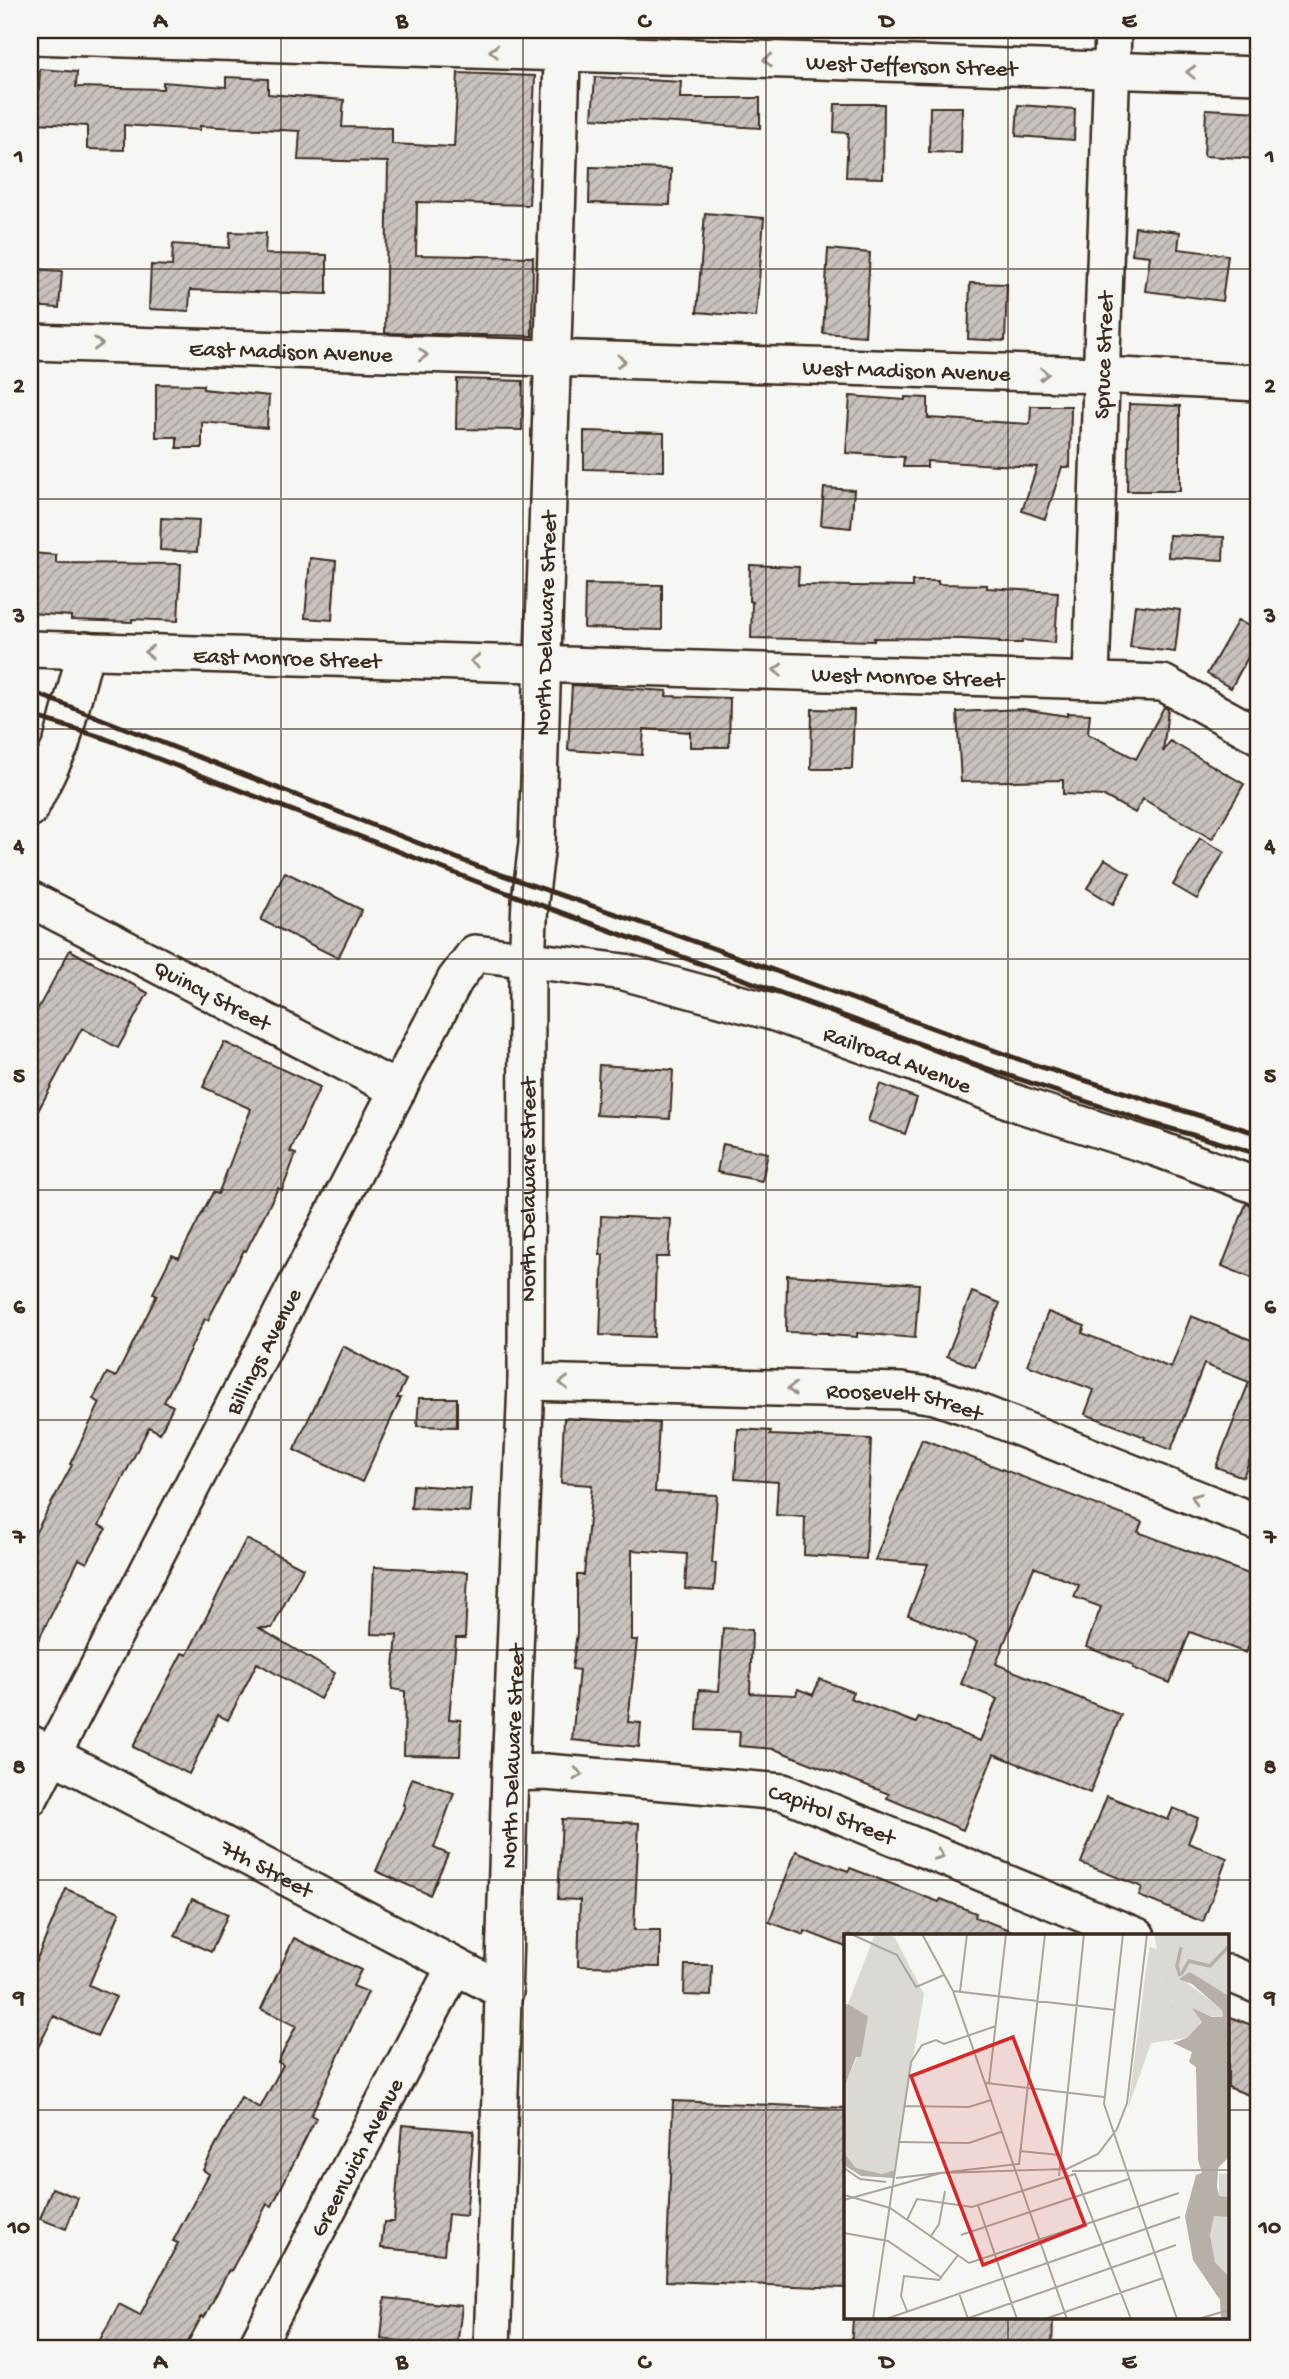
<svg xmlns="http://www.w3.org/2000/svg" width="1289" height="2379" font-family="'Gochi Hand',sans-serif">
	<defs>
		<pattern id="building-hatch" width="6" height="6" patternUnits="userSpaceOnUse" patternTransform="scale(1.75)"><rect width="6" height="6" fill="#c8c3be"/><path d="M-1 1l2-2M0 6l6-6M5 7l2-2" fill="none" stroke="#a49f9a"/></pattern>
	</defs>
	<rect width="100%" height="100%" fill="#f6f6f2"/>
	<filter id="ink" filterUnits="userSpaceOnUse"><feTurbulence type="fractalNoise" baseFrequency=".0143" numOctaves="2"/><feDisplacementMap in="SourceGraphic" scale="14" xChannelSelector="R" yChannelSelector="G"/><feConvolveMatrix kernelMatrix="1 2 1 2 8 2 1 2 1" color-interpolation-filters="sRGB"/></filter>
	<g filter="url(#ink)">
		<path fill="url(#building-hatch)" stroke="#3b2a1e" stroke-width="2" d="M40,69L77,72L76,87L163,89V82L226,87V77L268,79V94L344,100L342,127L392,128V144L454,147L458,73L535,76L529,205L417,202L416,255L533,257L532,336L385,333L388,162L298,160L300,131L200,126V130L124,125V150L87,149V126L37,123Z
			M595,77L681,82L680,98H760V128L592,118Z
			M835,104H884L883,178L846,177L848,133L834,132Z
			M1018,105L1075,109L1074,140L1016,136Z
			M930,107H962L961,153L929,152Z
			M1206,109L1259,112V159L1204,156Z
			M590,167L671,169L670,205L589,203Z
			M705,213L764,218L756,317L697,312Z
			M1135,227L1180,232L1178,249L1228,255L1222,301L1145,291L1150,256L1132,254Z
			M230,232L266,233L265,254L327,255V294L190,290L189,311L149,309L151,265L172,266L173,244L229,248Z
			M828,249L870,253L865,336L823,333Z
			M30,269L62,271L59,308L30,306Z
			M970,283L1007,284L1005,341L968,339Z
			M457,379L523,381L522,430L456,429Z
			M156,384L203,385V389L269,396L267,428L202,422V448H177V437H156Z
			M850,396L905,400V397L928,398V418L1030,424L1031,406H1071L1070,467H1062L1045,519L1022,511L1037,467L927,461V467H903L904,457L846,453Z
			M1129,404L1180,406V491H1127Z
			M584,431L664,433V471L584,469Z
			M824,488L854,490L851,528L821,525Z
			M161,518L199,520L197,552L160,550Z
			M1169,535L1224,537L1223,560L1168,557Z
			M30,553L56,555V563L181,564L178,621L132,619V622L71,620V616L30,613Z
			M310,558L336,561L332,620L305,618Z
			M750,565L799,567L798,585L912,587V581H938V584L987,585V588L1058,592L1055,643L1022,640V643H999V641L963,639L874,638V641L751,638L752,602L749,601Z
			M585,584L662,585V630L584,628Z
			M1135,605L1180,610L1175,652L1130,647Z
			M1238,620L1259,632V637L1231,688L1207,674Z
			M572,685L667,691L666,696L730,698L729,747H690V732L644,729L642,755L568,750Z
			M1164,707L1168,709L1163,752L1170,741L1244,784L1212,839L1143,799L1135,813L1104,796L1063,794V780L961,782L957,712L1023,709L1067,716V713L1090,714L1088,734L1136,759Z
			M812,709L854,710L852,769H811Z
			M1200,838L1224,852L1197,899L1173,885Z
			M1105,859L1130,874L1113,904L1087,888Z
			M285,872L362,910L338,958L261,920Z
			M70,950L148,993L118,1048L82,1028L30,1126V1023Z
			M224,1042L320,1087L290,1152L296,1154L282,1190L278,1188L246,1251L244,1250L208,1320L205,1319L164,1402L173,1406L160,1433L149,1427L99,1525L106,1529L87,1563L79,1559L30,1657V1543L72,1465L70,1464L100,1403L93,1399L107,1373L116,1377L157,1295L153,1293L172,1255L179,1258L213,1192L218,1194L251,1109L203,1087Z
			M599,1065L673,1070L670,1119L596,1115Z
			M880,1084L917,1098L905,1134L868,1121Z
			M723,1144L768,1153L762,1181L717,1172Z
			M1246,1204L1259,1207V1281L1222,1266Z
			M601,1216L671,1219L669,1257H656L654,1337L600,1335L603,1255H600Z
			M787,1275L919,1284L915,1338L857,1333V1337L828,1335V1333L786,1332Z
			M972,1292L1000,1303L975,1367L947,1356Z
			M1048,1312L1085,1326L1082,1333L1171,1368L1191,1316L1259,1343V1435L1243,1477L1216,1467L1249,1382L1204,1364L1171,1450L1144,1439L1145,1437L1085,1414L1094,1390L1027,1365Z
			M343,1346L406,1380L397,1398H401L362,1482L294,1450Z
			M419,1398H457V1427L417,1426Z
			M564,1418L659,1423L655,1492L717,1495L712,1563H716L714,1591L685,1589L687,1554L632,1550V1640H637L628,1722L641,1723L639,1747L572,1740L579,1670L572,1669L577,1633V1575H584L592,1485L561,1483Z
			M738,1429L771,1431L770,1435L871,1439L866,1559L804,1555L805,1517L776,1515L778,1482L735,1479Z
			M922,1439L1142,1522L1138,1532L1259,1578V1617L1246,1653L1190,1632L1170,1683L1133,1668L1134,1665L1086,1647L1101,1607L1074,1597L1079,1585L1034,1567L996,1664L1121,1715L1090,1793L994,1754L963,1830L887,1798L889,1794L774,1749L739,1746L740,1732L697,1730L699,1690L719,1691L723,1628L752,1630L750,1693L796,1695L798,1689L813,1695L820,1679L853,1692L850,1698L916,1723L919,1717L980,1741L997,1699L961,1684L977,1642L908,1615L928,1564L875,1560Z
			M413,1485L471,1489L469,1512L411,1508Z
			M246,1539L303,1568L272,1628H259L335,1673L320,1699L257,1663L228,1720L218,1715L189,1774L133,1747L182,1653L187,1655Z
			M374,1567L468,1572L465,1638H456L449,1719L461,1720L460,1756L404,1755L405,1691L392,1689L397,1635L371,1634Z
			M412,1778L454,1793L434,1848L448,1854L430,1895L376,1871L405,1806L403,1805Z
			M1107,1796L1168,1820L1173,1808L1198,1818L1188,1843L1227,1858L1203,1922L1139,1896L1142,1887L1081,1863Z
			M562,1819L639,1823L634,1930H660V1967L578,1966L580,1900L558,1899Z
			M796,1851L848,1871L850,1868L939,1902L941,1899L976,1913L975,1917L1020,1934V1936H846V1947L805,1931L804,1935L769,1922Z
			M66,1889L120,1912L89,1985L116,1997L97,2036L54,2016L30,2063V1958L36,1961Z
			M192,1899L228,1914L211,1952L175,1936Z
			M294,1938L361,1970L353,1986L368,1992L311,2115L316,2118L272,2206L267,2204L231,2271L229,2270L204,2318L202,2316L184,2349H95L119,2304L140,2315L178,2243L173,2241L209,2174L203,2170L241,2097L260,2108L283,2065L278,2062L296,2026L261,2009Z
			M685,1965H712L711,1996L684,1995Z
			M1228,2016L1259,2028V2099L1228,2087Z
			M673,2101L846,2108V2288L666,2281Z
			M402,2125L474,2131L466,2216L448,2214L444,2254L381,2248L384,2222H394Z
			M52,2188L78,2198L66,2229L40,2219Z
			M385,2298L462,2306L457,2347L381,2339Z
			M853,2318H1053L1052,2349L956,2347V2349H851Z"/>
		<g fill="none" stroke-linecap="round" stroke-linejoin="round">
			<g stroke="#3b2a1e" stroke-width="40">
				<g id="street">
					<path id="s1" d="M30,36L1259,75"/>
					<path id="s2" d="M30,342L1100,375L1259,383"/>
					<path id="s3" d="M30,649L1163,683L1259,736"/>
					<path id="s4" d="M1091,679L1113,30"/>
					<path d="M30,809L61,745L86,650"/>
					<path id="s5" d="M30,899L398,1090"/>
					<path id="s6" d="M526,1382L901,1391L935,1396L964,1406L1259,1523"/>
					<path id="s7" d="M30,1743L505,1992"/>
					<path id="s8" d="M510,1773L545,1772L783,1792L1137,1936"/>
					<path id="s9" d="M30,1798L426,1035L455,980L475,953L624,972L775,1013L913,1063L1021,1105L1156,1148L1259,1187"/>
					<path d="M1228,1973L1259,1986"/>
					<path id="s10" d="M255,2349L455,1966"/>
					<path id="s11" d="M492,2349L510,1773L526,1382L527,961L530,901L537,844L563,30"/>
				</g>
			</g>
			<use href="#street" stroke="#f6f6f2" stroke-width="35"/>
			<path stroke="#3b2a1e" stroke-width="5" d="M30,691L482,868L668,932L1032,1064L1259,1134
				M30,715L104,738L483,884L986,1068L1154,1124L1259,1154"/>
		</g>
		<defs><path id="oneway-chevron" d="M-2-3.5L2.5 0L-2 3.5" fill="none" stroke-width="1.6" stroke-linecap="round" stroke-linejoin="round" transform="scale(1.75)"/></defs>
		<g stroke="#989088">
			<use href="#oneway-chevron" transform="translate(494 51) rotate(-178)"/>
			<use href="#oneway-chevron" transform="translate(768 60) rotate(-178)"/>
			<use href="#oneway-chevron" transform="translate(1191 72) rotate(-178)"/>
			<use href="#oneway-chevron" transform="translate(98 344) rotate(2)"/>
			<use href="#oneway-chevron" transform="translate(423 355) rotate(2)"/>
			<use href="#oneway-chevron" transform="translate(621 361) rotate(2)"/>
			<use href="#oneway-chevron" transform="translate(1044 374) rotate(2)"/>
			<use href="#oneway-chevron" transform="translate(149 652) rotate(-178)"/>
			<use href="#oneway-chevron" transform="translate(475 661) rotate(-178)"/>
			<use href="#oneway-chevron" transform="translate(778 670) rotate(-178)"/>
			<use href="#oneway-chevron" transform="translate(564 1383) rotate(-179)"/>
			<use href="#oneway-chevron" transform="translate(792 1389) rotate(-179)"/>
			<use href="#oneway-chevron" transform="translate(1196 1498) rotate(-158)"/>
			<use href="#oneway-chevron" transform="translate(578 1774) rotate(5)"/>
			<use href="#oneway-chevron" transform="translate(939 1855) rotate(22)"/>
		</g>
	</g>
	<path fill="none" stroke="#3b2a1e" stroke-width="2" stroke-opacity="0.55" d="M281,30V2349M523,30V2349M766,30V2349M1008,30V1936M30,269H1259M30,499H1259M30,729H1259M30,959H1259M30,1190H1259M30,1420H1259M30,1650H1259M30,1880H1259M30,2110H846M1228,2110H1259M1008,2318V2349"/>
	<g text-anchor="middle" stroke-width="7" stroke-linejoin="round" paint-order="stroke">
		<g font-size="23" fill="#3b2a1e" stroke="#f6f6f2">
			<text dy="8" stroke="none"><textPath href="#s1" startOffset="882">West Jefferson Street</textPath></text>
			<text dy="8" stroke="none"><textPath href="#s2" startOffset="261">East Madison Avenue</textPath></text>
			<text dy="8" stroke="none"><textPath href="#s4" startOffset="324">Spruce Street</textPath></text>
			<text dy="8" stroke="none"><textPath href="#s2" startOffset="877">West Madison Avenue</textPath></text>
			<text dy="8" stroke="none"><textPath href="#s11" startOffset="1727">North Delaware Street</textPath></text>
			<text dy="8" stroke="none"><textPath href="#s3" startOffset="257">East Monroe Street</textPath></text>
			<text dy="8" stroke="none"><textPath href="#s3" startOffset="878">West Monroe Street</textPath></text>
			<text dy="8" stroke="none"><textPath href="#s5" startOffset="206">Quincy Street</textPath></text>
			<text dy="8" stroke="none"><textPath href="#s9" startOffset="1393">Railroad Avenue</textPath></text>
			<text dy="8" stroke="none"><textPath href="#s11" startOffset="1160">North Delaware Street</textPath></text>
			<text dy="8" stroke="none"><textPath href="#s9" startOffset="504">Billings Avenue</textPath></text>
			<text dy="8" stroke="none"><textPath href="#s6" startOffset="380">Roosevelt Street</textPath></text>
			<text dy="8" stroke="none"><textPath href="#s11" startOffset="593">North Delaware Street</textPath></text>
			<text dy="8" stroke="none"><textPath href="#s8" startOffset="327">Capitol Street</textPath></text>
			<text dy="8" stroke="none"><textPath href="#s7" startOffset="268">7th Street</textPath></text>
			<text dy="8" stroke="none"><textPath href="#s10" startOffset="217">Greenwich Avenue</textPath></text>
		</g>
	</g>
	<g transform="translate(844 1934)">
		<rect width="385" height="385" fill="#f6f6f2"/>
		<path d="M351,32L385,55V62L346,38L339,46L379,76V84L346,64L331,69L317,62L316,43Z" fill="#dad9d3"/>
		<path d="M310,0H385V55L351,32L316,43L318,62L330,69L334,62L346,64L379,84L355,80L358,88L343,104L307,109L284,174L303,28L306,13L313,15ZM385,239V263L375,262V240ZM370,281L385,283V343L371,328L366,301Z" fill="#dad9d3"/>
		<path d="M31,0H49L80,60L50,236L38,240L12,234L0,219V154L13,123H16L24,82L4,70Z" fill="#dad9d3"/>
		<path d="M35,95L64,100L54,161H36L26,150ZM47,97L57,102L59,111L52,151L39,159L31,154L29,145L36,105ZM20,159L54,168L51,189L16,180ZM29,198L50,201L44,236L23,233Z" fill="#dad9d3" fill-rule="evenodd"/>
		<path d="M346,38L385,62V223L374,234L373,253L375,262L385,263V283L370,282L366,301L371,328L385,343V385H377L376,366L349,326L341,282L352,241L358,239L354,226L352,133L345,128L348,118L329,109L343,104L358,88L348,74L368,83H379L378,76L348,50L335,45ZM4,70L24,82L17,123H12L0,154V71ZM0,219L12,234L38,240L50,236V244L17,242L0,231Z" fill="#b6b0a9"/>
		<path fill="none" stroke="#b6b0a9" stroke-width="3.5" d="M337,41L345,27L366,32L385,12M336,42L333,32L337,13"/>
		<path fill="none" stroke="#aba49d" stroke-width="2" d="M7,0L53,21L72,53L100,41M78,0L109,57L223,385M279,0L260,170L333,385M109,57L271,76M116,58L123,0M142,149L260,163M145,149L162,0M60,172L125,173L147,166M54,208L125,209L157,198M176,217L215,221M0,234L16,245L42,248M228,237L385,236M215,242L240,0M52,244L175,230L201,0M0,261L46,274L125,329L335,259M0,266L97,239L223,235L254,220L273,195L283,169L303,0M134,271L173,385M63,286L73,265L128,273L231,240L287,385M0,299L44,307L98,344M117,301L285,245M87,302L95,290L101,257M115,359L124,385M63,377L57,362L60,342L95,346L114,321M29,385L67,128L78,111L92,106L100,110L152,92M42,385L336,283M122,385L332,311M201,385L319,344M354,385L385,376"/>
		<path fill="#d62828" fill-opacity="0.15" stroke="#d62828" stroke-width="3.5" d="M169,103L241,291L139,331L67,142Z"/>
		<rect width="385" height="385" fill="none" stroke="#3b2a1e" stroke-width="3.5"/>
	</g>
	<rect width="1289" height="2379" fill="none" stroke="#f6f6f2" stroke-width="77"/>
	<rect x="38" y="38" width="1212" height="2302" fill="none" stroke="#3b2a1e" stroke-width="2.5"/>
	<g font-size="23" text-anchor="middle" font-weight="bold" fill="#3b2a1e">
		<text x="160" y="27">A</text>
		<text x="402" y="27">B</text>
		<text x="644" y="27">C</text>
		<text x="887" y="27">D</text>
		<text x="1129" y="27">E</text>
		<text x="19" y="162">1</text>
		<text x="1270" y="162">1</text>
		<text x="19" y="392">2</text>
		<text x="1270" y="392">2</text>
		<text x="19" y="622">3</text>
		<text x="1270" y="622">3</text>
		<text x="19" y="852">4</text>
		<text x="1270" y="852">4</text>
		<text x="19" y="1082">5</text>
		<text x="1270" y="1082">5</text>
		<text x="19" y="1313">6</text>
		<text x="1270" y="1313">6</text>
		<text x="19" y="1543">7</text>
		<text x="1270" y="1543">7</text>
		<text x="19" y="1773">8</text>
		<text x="1270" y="1773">8</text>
		<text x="19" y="2003">9</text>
		<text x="1270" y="2003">9</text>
		<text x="19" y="2233">10</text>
		<text x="1270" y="2233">10</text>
		<text x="160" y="2368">A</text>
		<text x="402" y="2368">B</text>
		<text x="644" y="2368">C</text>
		<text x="887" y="2368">D</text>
		<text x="1129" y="2368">E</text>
	</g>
</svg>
